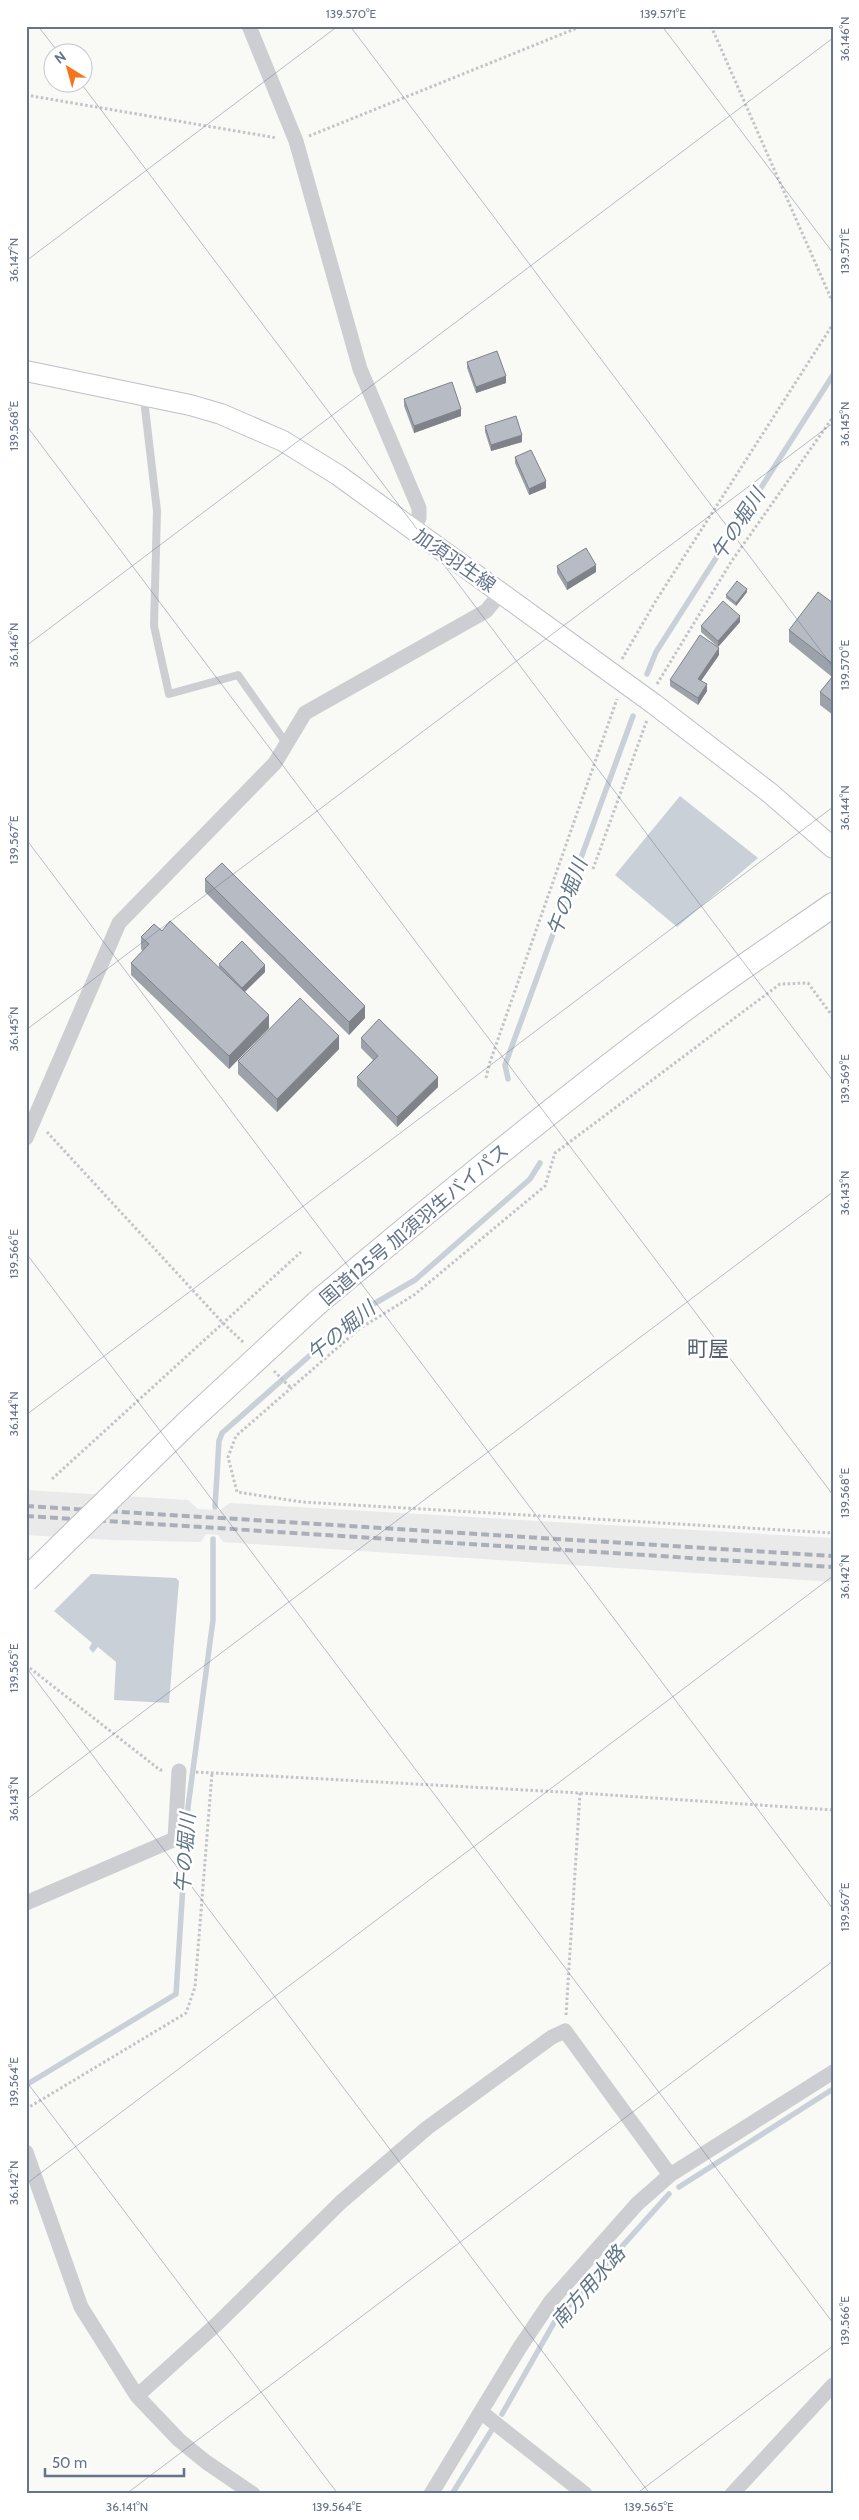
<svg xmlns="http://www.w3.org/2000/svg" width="859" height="2520" font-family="Cabin,'Noto Sans JP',sans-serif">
	<rect width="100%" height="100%" fill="#f9f9f6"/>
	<path fill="#eaeaea" d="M26,1490L188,1500L198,1509L220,1510L230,1503L833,1538V1582L223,1542L218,1535L206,1534L201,1542L111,1540L26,1535Z"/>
	<path fill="#c9d0d7" d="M680,796L758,858L677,927L615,875Z
		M91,1574L176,1578L179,1581L169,1703L114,1700L116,1662L98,1647L93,1653L89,1648L92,1643L54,1611Z"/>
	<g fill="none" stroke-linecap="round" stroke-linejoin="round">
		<path stroke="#c9d0d7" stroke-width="5.5" d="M647,674L656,652L833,375
			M508,1079L505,1065L633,716
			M215,1507L219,1441L222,1433L358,1313L415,1280L530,1179L540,1163
			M26,2085L176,1994L188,1807L213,1620V1539
			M679,2187L833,2089
			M502,2414L555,2321L669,2194
			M452,2494L493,2428"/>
		<g stroke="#bdc1c7" stroke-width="22">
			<path id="secondary" d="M26,371L190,405L221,414L283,441L338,475L654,704L770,793L833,848"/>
		</g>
		<g stroke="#bdbfc3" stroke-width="26">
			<path id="trunk" d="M317,1303C438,1202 560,1101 687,1007C735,972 784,939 833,905"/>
		</g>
		<path stroke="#c2c4c7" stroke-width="3" stroke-dasharray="2.5 2.5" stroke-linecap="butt" d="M711,26L833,303
			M26,95L277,138
			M309,136L582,26
			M622,659L657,599L833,324
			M657,684L731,562L833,417
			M593,869L647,720
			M833,1017L808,983L780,984L555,1153L545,1186L414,1295L359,1329L236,1436L228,1457L237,1492L302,1502L833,1533
			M486,1078L490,1062L617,699
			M47,1132L222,1322L244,1343
			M274,1371L291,1388
			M52,1479L301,1252
			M26,1665L160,1770H164
			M196,1772L580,1793L833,1810
			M566,2015L580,1793
			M26,2109L186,2013L195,1987L212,1773"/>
		<path stroke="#ccced2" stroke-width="8" d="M146,396L145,408L157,511L154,626L169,694L238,675L286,743"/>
		<path stroke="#ccced2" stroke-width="15" d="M249,26L296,141L360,369L419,508V518L413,530
			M26,1138L119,923L275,763L305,713L486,611L501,593
			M26,1903L175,1839L179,1771
			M26,2152L81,2307L137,2396L179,2440L206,2462L253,2494
			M137,2396L218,2323L341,2202L427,2128L552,2037L565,2031L670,2175
			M481,2412L585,2494
			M431,2494L520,2347L551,2301L637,2204L670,2175L833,2072
			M732,2494L833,2385"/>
		<use href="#secondary" stroke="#fff" stroke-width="20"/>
		<use href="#trunk" stroke="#fff" stroke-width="24"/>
		<path stroke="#aaafb7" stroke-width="4" stroke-dasharray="8 4" stroke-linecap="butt" d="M26,1506L833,1556
			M26,1516L833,1567"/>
		<g stroke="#bdbfc3" stroke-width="26" stroke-linecap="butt">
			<path id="trunk-bridge" d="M26,1580L186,1424L317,1303"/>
		</g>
		<use href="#trunk-bridge" stroke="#fff" stroke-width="24"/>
	</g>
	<path fill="#9da1a9" d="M467,362L506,383L476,393L467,368Z
		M404,399L461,416L414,433L404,406Z
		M485,426L522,442L491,451L485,432Z
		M515,457L546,488L529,495L515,463Z
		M557,566L596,572L567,590L557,573Z
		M747,592L736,606L726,598V595Z
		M833,603V715L820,705V692L832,677L789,642V630Z
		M740,622L718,647L701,632V626Z
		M719,655L701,681L707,691L698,705L670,686V680Z
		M205,879L365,1018L349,1035L205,892Z
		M162,931L219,968V964L265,972L245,992L269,1028L229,1069L131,975V963L143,951L141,949V937Z
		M361,1038L438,1087L397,1127L357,1086V1077L373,1060L361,1048Z
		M339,1049L277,1112L238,1074V1061Z"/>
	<path fill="#7f8389" d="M506,376V383L476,393V387Z
		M461,409V416L414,433V426Z
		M522,435V442L491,451V445Z
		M546,481V488L529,495V489Z
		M596,565V572L567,590V583Z
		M747,589V592L736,606V603Z
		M740,616V622L718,647V641Z
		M719,648V655L698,685V679Z
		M707,684V691L698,705V698Z
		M265,965V972L242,994V988Z
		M365,1006V1018L349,1035V1022Z
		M269,1015V1028L229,1069V1056Z
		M339,1036V1049L277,1112V1099Z
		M438,1077V1087L397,1127V1117Z"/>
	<path fill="#b6bbc4" stroke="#7f8389" d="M497,351L506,376L476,387L467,362Z
		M452,382L461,409L414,426L404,399Z
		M516,416L522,435L491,445L485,426Z
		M531,450L546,481L529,489L515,457Z
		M586,548L596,565L567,583L557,566Z
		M737,581L747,589L736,603L726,595Z
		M818,592L833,603V664L789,630Z
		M723,601L740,616L718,641L701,626Z
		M700,635L719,648L698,679L707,684L698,698L670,680Z
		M833,676V702L820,692Z
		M222,863L365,1006L349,1022L205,879Z
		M170,921L269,1015L229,1056L131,963L149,944L141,937L154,924L162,931Z
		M242,941L265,965L242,988L219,964Z
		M300,998L339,1036L277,1099L238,1061Z
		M379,1019L438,1077L397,1117L357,1077L378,1056L361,1038Z"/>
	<path fill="none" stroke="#65738b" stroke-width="1" stroke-opacity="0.45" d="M38,26L58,52M350,26L833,667M662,26L833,253M80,82L833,1081M26,261L338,26M26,425L833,1495M26,646L833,38M26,839L833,1909M26,1030L833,423M26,1253L833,2323M26,1415L833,807M26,1667L650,2494M26,1800L833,1192M26,2081L338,2494M26,2184L833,1576M126,2494L833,1961M636,2494L833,2346"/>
	<g text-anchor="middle" stroke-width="5" stroke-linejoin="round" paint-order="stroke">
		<g font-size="19" fill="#65738b" stroke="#fff">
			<text transform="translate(455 560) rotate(35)" y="7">加須羽生線</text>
			<text transform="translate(414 1224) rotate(-40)" y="7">国道125号 加須羽生バイパス</text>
		</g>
		<g font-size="20" font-style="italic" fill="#617586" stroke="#fff">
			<text transform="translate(738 524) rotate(-57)" y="7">午の堀川</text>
			<text transform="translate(567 897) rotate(-70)" y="7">午の堀川</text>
			<text transform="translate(341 1331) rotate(-39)" y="7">午の堀川</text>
			<text transform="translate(185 1853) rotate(-86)" y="7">午の堀川</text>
			<text transform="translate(588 2287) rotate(-49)" y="7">南方用水路</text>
		</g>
		<g font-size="21" fill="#545e6f" stroke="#fff">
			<text x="708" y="1356">町屋</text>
		</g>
	</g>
	<rect width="859" height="2520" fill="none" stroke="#ffffff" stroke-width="55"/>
	<g transform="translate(68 68) rotate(323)"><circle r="24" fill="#ffffff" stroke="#c1c7d1"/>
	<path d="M0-4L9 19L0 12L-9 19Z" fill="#f6741a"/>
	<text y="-8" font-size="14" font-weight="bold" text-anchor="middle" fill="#65738b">N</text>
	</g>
	<path d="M45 2468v8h139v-8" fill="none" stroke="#65738b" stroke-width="2.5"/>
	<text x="52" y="2468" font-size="15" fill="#65738b" stroke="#ffffff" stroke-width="4" paint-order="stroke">50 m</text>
	<rect x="28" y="28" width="804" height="2464" fill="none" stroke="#65738b" stroke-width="2"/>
	<g font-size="12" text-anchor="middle" fill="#65738b">
		<text x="351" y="18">139.570°E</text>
		<text x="663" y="18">139.571°E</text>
		<text transform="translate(845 39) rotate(-90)" y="4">36.146°N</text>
		<text transform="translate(845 251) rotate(-90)" y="4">139.571°E</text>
		<text transform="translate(14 260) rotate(-90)" y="4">36.147°N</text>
		<text transform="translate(845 424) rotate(-90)" y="4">36.145°N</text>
		<text transform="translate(14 426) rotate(-90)" y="4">139.568°E</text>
		<text transform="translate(14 645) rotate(-90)" y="4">36.146°N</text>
		<text transform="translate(845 665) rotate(-90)" y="4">139.570°E</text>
		<text transform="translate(845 808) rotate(-90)" y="4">36.144°N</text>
		<text transform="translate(14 840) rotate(-90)" y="4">139.567°E</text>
		<text transform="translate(14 1029) rotate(-90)" y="4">36.145°N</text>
		<text transform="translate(845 1079) rotate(-90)" y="4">139.569°E</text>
		<text transform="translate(845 1193) rotate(-90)" y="4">36.143°N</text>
		<text transform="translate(14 1254) rotate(-90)" y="4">139.566°E</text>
		<text transform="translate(14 1414) rotate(-90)" y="4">36.144°N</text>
		<text transform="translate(845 1493) rotate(-90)" y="4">139.568°E</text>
		<text transform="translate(845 1577) rotate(-90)" y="4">36.142°N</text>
		<text transform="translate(14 1668) rotate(-90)" y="4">139.565°E</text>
		<text transform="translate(14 1799) rotate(-90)" y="4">36.143°N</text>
		<text transform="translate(845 1907) rotate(-90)" y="4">139.567°E</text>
		<text transform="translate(14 2082) rotate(-90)" y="4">139.564°E</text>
		<text transform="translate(14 2183) rotate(-90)" y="4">36.142°N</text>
		<text transform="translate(845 2321) rotate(-90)" y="4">139.566°E</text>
		<text x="127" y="2511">36.141°N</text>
		<text x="337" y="2511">139.564°E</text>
		<text x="649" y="2511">139.565°E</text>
	</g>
</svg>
